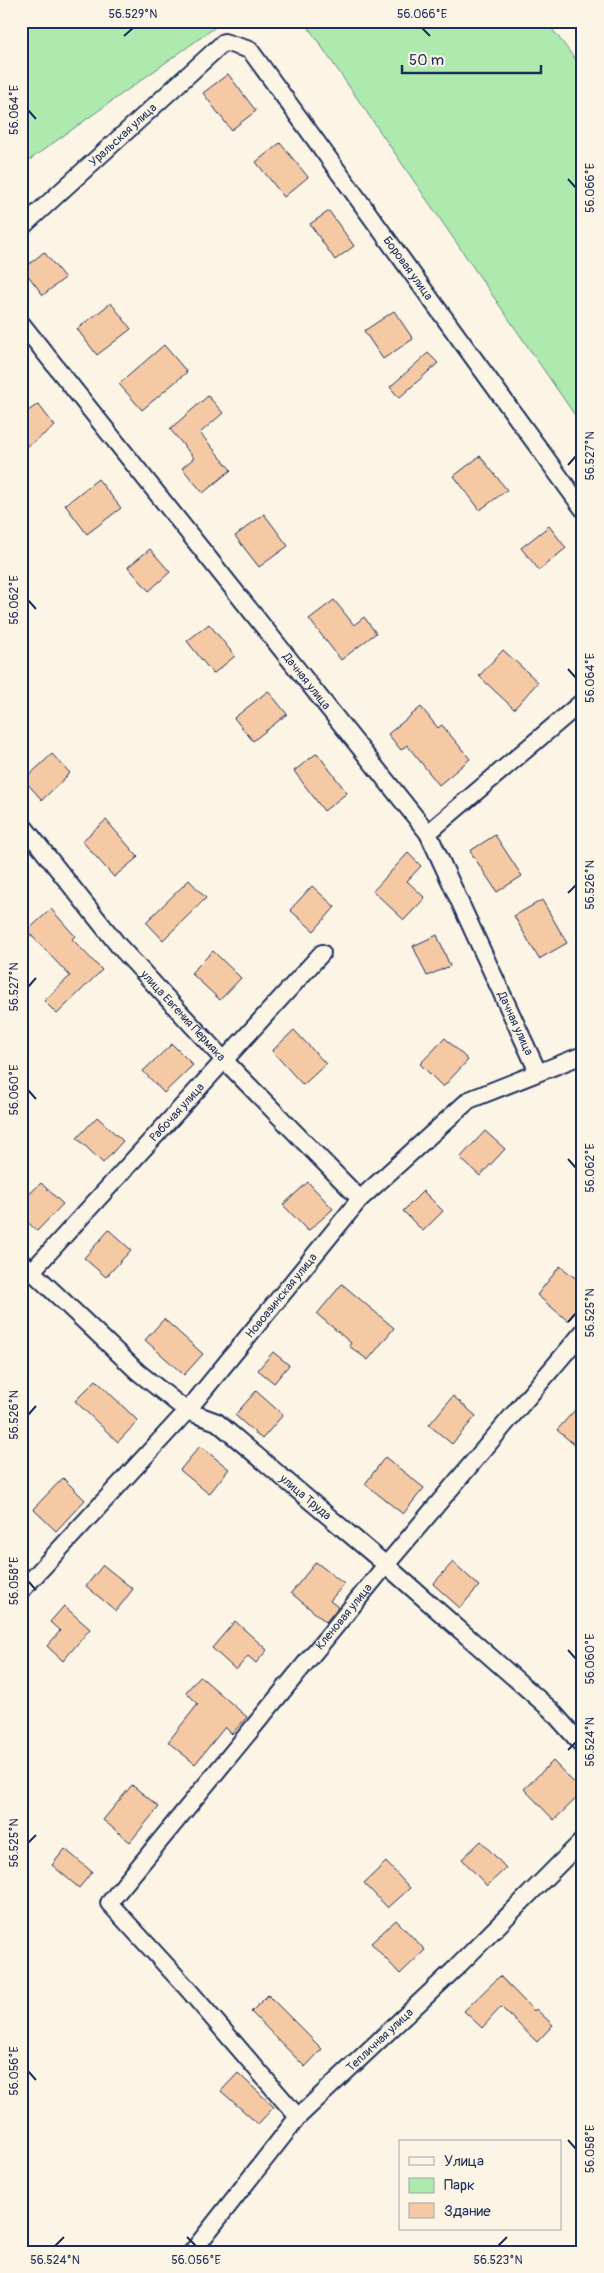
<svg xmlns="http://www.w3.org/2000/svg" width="604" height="2273" font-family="Pangolin,sans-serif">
	<rect width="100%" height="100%" fill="#fcf5e5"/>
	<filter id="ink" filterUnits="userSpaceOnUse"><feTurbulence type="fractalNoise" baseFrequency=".02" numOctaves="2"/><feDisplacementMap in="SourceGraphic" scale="10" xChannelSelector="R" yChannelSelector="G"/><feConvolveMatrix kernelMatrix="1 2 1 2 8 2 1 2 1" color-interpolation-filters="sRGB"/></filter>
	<g filter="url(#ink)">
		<path fill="#aee9ae" stroke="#648c86" d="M21,21H224L21,166Z
			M304,21H546L583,69V427Z"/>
		<path fill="#f6c9a5" stroke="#1b2f5e" d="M228,74L256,111L231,130L203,93Z
			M280,143L308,177L284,197L256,162Z
			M329,211L354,246L335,260L310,224Z
			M44,252L65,278L43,295L23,269Z
			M111,303L131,329L97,355L77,329Z
			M394,311L413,339L383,359L364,331Z
			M164,345L187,372L142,410L119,384Z
			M428,353L438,363L399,398L390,387Z
			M208,396L223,413L200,433L231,470L203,493L182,468L194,458L170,429Z
			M38,404L55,426L28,446L21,437V416Z
			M480,456L507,490L480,510L454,476Z
			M98,479L121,508L87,534L65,505Z
			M264,514L288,546L259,567L235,536Z
			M549,526L566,548L539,570L521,548Z
			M150,549L170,572L149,591L128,567Z
			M334,600L354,625L364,617L376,633L341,660L309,619Z
			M209,624L235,656L213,674L187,641Z
			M503,650L538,682L514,709L479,676Z
			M268,691L287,714L253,741L234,718Z
			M421,707L438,728L442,725L470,759L439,785L407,745L401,750L388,734Z
			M317,753L347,793L324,811L294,771Z
			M52,754L70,773L42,800L24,780Z
			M106,820L138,857L114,877L82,841Z
			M495,835L522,876L497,892L470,851Z
			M408,853L421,866L407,881L425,898L404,920L373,891Z
			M189,880L206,898L163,940L146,922Z
			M312,886L335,907L314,931L290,910Z
			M542,900L567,943L539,959L514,916Z
			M51,909L75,936L72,939L102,970L57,1014L44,1001L70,976L27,931Z
			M437,935L450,966L427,976L413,946Z
			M213,951L241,978L220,1000L191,973Z
			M294,1030L326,1064L303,1085L272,1051Z
			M445,1038L468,1060L443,1087L420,1064Z
			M172,1044L193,1065L164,1093L143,1071Z
			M97,1117L123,1141L103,1163L77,1138Z
			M485,1131L505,1149L480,1176L460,1158Z
			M308,1182L333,1209L308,1231L283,1205Z
			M41,1183L63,1204L37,1231L21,1216V1202Z
			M423,1191L443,1211L423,1231L403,1211Z
			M109,1230L131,1250L106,1277L84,1258Z
			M560,1266L583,1284V1303L568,1321L537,1295Z
			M342,1284L394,1328L368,1360L349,1346L351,1343L317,1314Z
			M164,1319L203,1354L184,1375L145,1340Z
			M273,1352L289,1365L274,1383L258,1370Z
			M96,1380L138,1421L118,1442L75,1401Z
			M256,1391L283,1415L262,1439L235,1415Z
			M453,1396L476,1416L452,1444L429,1425Z
			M583,1401V1452L557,1430Z
			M200,1446L229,1469L209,1494L180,1470Z
			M385,1457L424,1488L403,1514L365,1484Z
			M63,1478L85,1500L56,1531L33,1509Z
			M316,1562L344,1584L330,1601L338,1607L326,1622L291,1593Z
			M453,1562L479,1586L460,1608L433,1584Z
			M103,1565L133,1589L116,1611L86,1586Z
			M64,1606L90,1629L63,1661L47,1646L60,1631L50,1622Z
			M235,1621L267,1650L256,1663L248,1656L236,1670L212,1648Z
			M200,1676L247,1717L232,1734L225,1727L195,1764L168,1742L198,1704L186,1692Z
			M553,1761L583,1792L554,1820L524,1789Z
			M132,1785L159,1807L130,1842L103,1820Z
			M481,1841L506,1868L487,1886L462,1859Z
			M65,1849L92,1872L79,1888L52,1865Z
			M386,1862L410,1888L388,1908L364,1883Z
			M396,1920L425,1950L400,1974L371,1943Z
			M500,1976L534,2011L536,2009L553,2025L537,2042L501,2007L482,2028L464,2011Z
			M268,1995L322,2049L305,2067L251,2012Z
			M238,2073L274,2107L258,2124L221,2091Z"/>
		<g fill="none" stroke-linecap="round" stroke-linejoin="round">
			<g stroke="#1b2f5e" stroke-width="20">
				<g id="minor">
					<path id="s1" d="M21,228L224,42L250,50L583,509"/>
					<path id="s2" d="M21,323L428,833L538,1072"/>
					<path id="s3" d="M21,823L118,945L224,1060L360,1199"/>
					<path d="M428,833L583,701"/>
					<path id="s4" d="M21,1261L138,1372L187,1411L217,1422L386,1565L551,1710L583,1746"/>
					<path id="s5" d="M32,1271L322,953"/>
					<path id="s6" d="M21,1591L187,1411L360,1199L469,1100L583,1055"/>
					<path id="s7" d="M298,2117L186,1987L109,1903L386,1565L583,1332"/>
					<path id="s8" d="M192,2252L298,2117L458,1966L583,1840"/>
				</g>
			</g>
			<use href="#minor" stroke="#fcf5e5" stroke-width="16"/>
		</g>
	</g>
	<path fill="none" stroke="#1b2f5e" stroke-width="2" d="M422,28L430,36M124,36L133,28M28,110L36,119M568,179L576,188M568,465L576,456M28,600L36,609M568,669L576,678M568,893L576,885M28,987L36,978M28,1090L36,1099M568,1159L576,1168M568,1322L576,1313M28,1415L36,1406M28,1581L36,1590M568,1650L576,1659M568,1750L576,1742M28,1843L36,1835M28,2071L36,2080M568,2140L576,2149M187,2237L196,2246M55,2246L64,2237M498,2246L507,2237"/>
	<g text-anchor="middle" stroke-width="5" stroke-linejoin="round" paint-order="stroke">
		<g font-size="12" fill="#1b2f5e" stroke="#fcf5e5">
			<text dy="4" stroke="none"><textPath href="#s1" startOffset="138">Уральская улица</textPath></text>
			<text dy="4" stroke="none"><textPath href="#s1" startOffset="572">Боровая улица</textPath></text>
			<text dy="4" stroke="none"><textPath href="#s2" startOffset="458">Дачная улица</textPath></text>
			<text dy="4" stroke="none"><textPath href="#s3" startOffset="252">улица Евгения Пермяка</textPath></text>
			<text dy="4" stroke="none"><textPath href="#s2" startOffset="862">Дачная улица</textPath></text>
			<text dy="4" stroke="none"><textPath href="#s5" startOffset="215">Рабочая улица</textPath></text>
			<text dy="4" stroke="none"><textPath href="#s6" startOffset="394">Новоазинская улица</textPath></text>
			<text dy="4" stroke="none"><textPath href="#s4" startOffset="372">улица Труда</textPath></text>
			<text dy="4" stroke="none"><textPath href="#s7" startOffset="656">Кленовая улица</textPath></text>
			<text dy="4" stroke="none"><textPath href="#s8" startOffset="284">Тепличная улица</textPath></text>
		</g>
	</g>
	<rect width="604" height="2273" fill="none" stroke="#fcf5e5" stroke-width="55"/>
	<rect x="399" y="2140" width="162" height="90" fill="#fcf5e5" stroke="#a2a6af"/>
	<rect x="409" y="2157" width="25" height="8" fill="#fcf5e5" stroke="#a2a6af"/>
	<text x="444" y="2166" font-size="15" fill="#1b2f5e">Улица</text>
	<rect x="409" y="2178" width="25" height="15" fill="#aee9ae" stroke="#a2a6af"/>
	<text x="444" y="2190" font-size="15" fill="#1b2f5e">Парк</text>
	<rect x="409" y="2203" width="25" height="15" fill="#f6c9a5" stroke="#a2a6af"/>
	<text x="444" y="2216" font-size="15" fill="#1b2f5e">Здание</text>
	<path d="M402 65v8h139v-8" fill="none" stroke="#1b2f5e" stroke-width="2.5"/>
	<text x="409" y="65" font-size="15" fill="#1b2f5e" stroke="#fcf5e5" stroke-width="4" paint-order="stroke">50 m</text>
	<rect x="28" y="28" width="548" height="2218" fill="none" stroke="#1b2f5e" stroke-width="2"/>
	<g font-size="12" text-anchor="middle" fill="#1b2f5e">
		<text x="133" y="18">56.529°N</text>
		<text x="422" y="18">56.066°E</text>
		<text transform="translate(14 110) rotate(-90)" y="4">56.064°E</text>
		<text transform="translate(590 188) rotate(-90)" y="4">56.066°E</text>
		<text transform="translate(590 456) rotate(-90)" y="4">56.527°N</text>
		<text transform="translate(14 600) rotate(-90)" y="4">56.062°E</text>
		<text transform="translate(590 678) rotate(-90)" y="4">56.064°E</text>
		<text transform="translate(590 885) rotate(-90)" y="4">56.526°N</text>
		<text transform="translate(14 987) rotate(-90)" y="4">56.527°N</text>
		<text transform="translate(14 1090) rotate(-90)" y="4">56.060°E</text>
		<text transform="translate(590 1168) rotate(-90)" y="4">56.062°E</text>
		<text transform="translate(590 1313) rotate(-90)" y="4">56.525°N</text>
		<text transform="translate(14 1415) rotate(-90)" y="4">56.526°N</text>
		<text transform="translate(14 1581) rotate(-90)" y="4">56.058°E</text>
		<text transform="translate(590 1659) rotate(-90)" y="4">56.060°E</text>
		<text transform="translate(590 1742) rotate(-90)" y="4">56.524°N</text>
		<text transform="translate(14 1843) rotate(-90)" y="4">56.525°N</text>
		<text transform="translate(14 2071) rotate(-90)" y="4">56.056°E</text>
		<text transform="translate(590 2149) rotate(-90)" y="4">56.058°E</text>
		<text x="55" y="2264">56.524°N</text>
		<text x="196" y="2264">56.056°E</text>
		<text x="498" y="2264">56.523°N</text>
	</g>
</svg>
